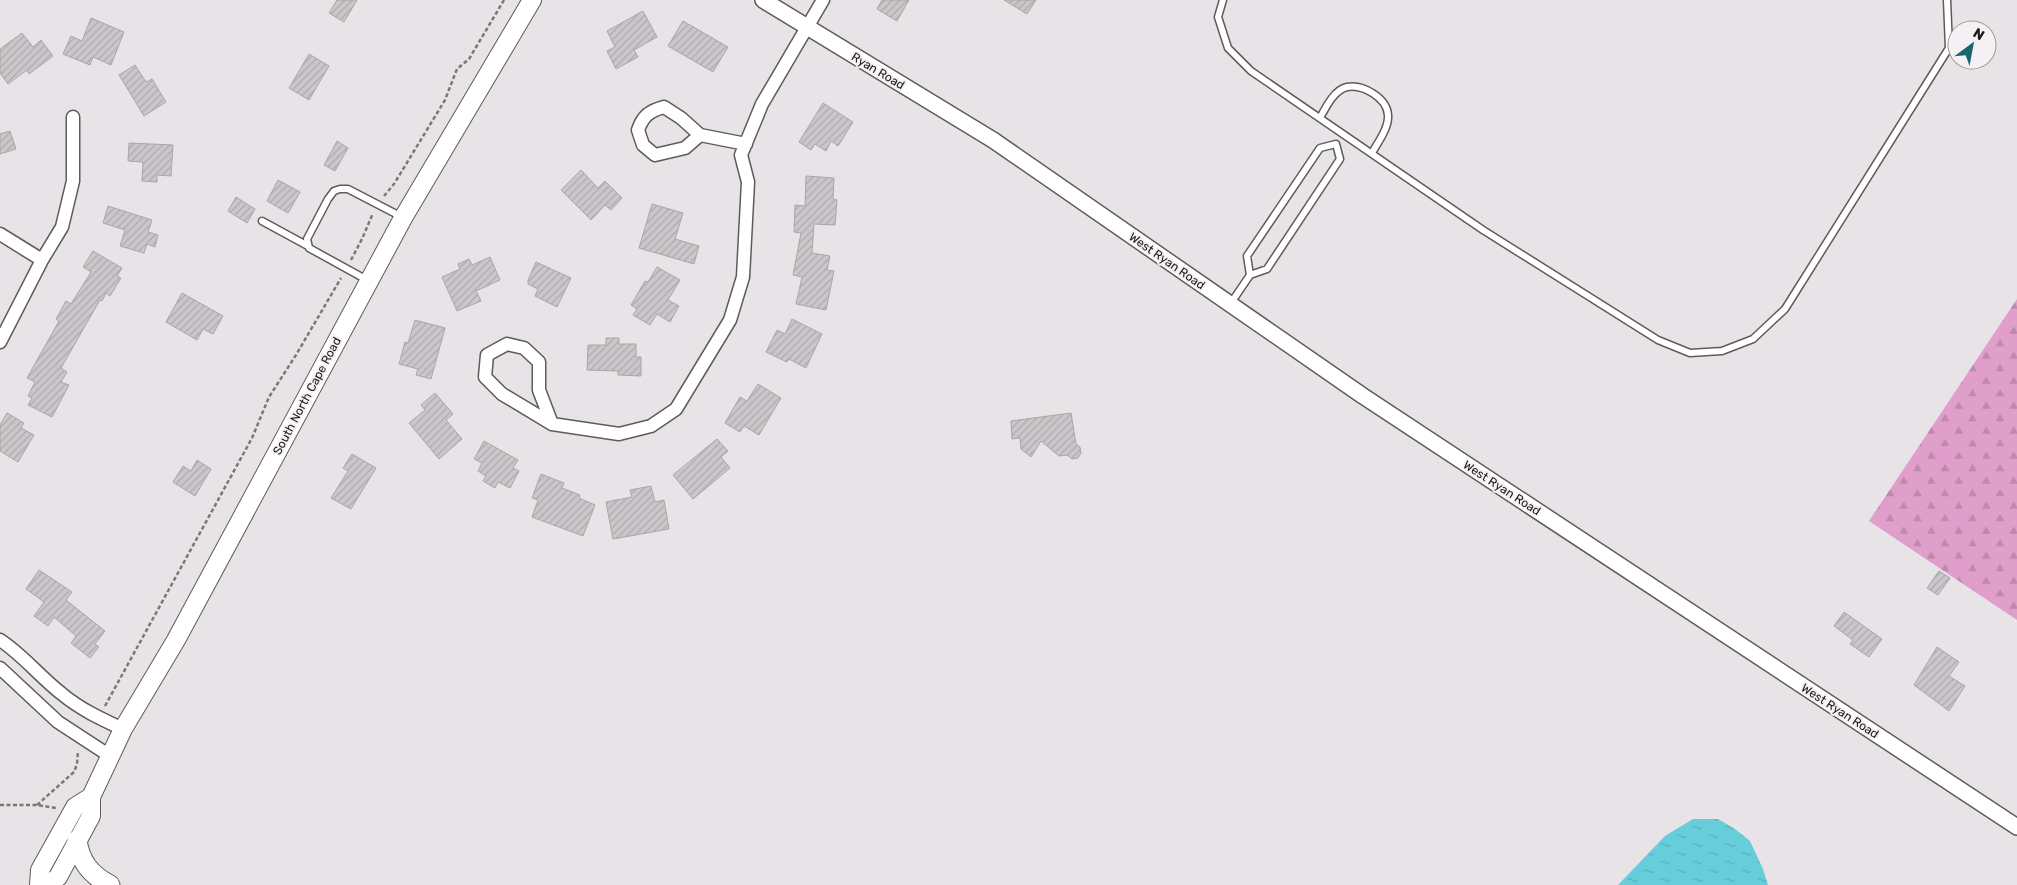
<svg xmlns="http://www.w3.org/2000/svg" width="2017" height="885" font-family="Rubik,sans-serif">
	<defs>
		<pattern id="forest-firs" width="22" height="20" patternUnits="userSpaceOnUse" patternTransform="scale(1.25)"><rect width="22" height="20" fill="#df9fca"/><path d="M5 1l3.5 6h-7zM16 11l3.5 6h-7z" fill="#bf88ad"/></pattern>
		<pattern id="water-ripples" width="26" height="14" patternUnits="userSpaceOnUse" patternTransform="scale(1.25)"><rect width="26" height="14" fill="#66cddb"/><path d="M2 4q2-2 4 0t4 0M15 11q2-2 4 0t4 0" fill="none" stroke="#58afbb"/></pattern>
		<pattern id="building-hatch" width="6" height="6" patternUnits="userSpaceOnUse" patternTransform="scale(1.25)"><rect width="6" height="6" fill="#cbc6c9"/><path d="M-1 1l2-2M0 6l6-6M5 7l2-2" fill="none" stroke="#aea9ac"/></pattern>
	</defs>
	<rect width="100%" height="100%" fill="#e8e3e6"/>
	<path fill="url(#forest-firs)" d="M2017,299V620L1869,521Z"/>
	<path fill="url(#water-ripples)" d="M1693,819H1718L1735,829L1750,841L1763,869L1768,885H1618L1665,836Z"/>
	<path fill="url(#building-hatch)" stroke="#a9a5a8" d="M337,0H357L344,22L329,13Z
		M882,0H909L897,21L877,9Z
		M1004,0H1036L1027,14Z
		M643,11L657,37L634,50L638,57L616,69L607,51L615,47L607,31Z
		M91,18L124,32L111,65L93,57L90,65L63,54L71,36L82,41Z
		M683,21L728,47L713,72L668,46Z
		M22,33L33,47L41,40L53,56L29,74L27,70L8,84L0,73V49Z
		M309,54L329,66L309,100L289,88Z
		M135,65L146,82L152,79L166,102L144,116L119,75Z
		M823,103L853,122L838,146L831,141L826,151L815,144L811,150L799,142Z
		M10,131L16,149L0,154V134Z
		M337,141L348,148L335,171L324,165Z
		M129,143L173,145L171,176L157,175V182L142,181L143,162L128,161Z
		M581,170L598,188L605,181L622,198L611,210L605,205L591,220L561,190Z
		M806,176L834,178L833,199L837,200L835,225L814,224L812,253L830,256L827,270L834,271L826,310L796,304L802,277L793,275L801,233L794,232L795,205L805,206Z
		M278,180L300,192L288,213L267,201Z
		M236,197L255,209L247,223L228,211Z
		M652,204L683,213L675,239L699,246L694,264L639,248Z
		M108,206L152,220L148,232L158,235L155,247L147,244L144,253L120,246L125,230L103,223Z
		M93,251L122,268L117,276L121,278L110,296L106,293L102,301L100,300L61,368L67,372L61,382L69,385L52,417L28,405L32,398L28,396L35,382L27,378L59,321L56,319L66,301L71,304L91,272L83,267Z
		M490,257L500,280L476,291L481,301L457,311L442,277L460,269L458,264L469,259L472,265Z
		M536,262L571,278L557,307L535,296L538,289L528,284V280Z
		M657,267L680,280L668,300L679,306L670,322L657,314L650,325L633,315L637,309L631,305L645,281L648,282Z
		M182,293L223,316L213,334L203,329L197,340L166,322Z
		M792,319L822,334L806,368L789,359L787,362L766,352L777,330L785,334Z
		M415,320L445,328L431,379L416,375L418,369L399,364L405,342L408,343Z
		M606,338H619V344H636V357H641V376L618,375V371L587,370L588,345H606Z
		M758,384L781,398L759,435L744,426L740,432L725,423L740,397L747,401Z
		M435,393L453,414L446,420L462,439L439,459L409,423L425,410L421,405Z
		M7,413L24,423L21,428L34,435L18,462L0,451V425Z
		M1071,413L1076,444L1080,447L1081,453L1078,458L1072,459L1067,455L1059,456L1041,441L1031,457L1021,449L1020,438L1012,439L1011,421Z
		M717,439L728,451L721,457L730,468L693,499L673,475Z
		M484,441L518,460L513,468L519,471L510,488L498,482L495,488L483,481L486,476L478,471L482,463L474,459Z
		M352,454L376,468L351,509L331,498L348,471L343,468Z
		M197,460L211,469L195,496L173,482L183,466L191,471Z
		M541,474L564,483L562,488L580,495L579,498L595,505L583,536L532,517L538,500L532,498Z
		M651,486L655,502L664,500L669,529L613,539L606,502L632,497L630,490Z
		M39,570L72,592L66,600L105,631L95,644L99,647L90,658L71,643L76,636L54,617L48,626L34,616L44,602L26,589Z
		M1939,571L1950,578L1938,595L1927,588Z
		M1844,612L1882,639L1869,657L1850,644L1853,640L1834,626Z
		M1937,647L1959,662L1949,676L1965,686L1949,711L1914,685Z"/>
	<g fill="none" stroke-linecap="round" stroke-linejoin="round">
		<g stroke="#5e5a5d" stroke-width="9">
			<path id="service" d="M1223,0L1218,17L1228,48L1251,71L1483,230L1658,340L1690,353L1722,351L1753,339L1785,309L1949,48L1947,0
				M1320,118C1326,107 1334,90 1347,87C1363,84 1387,98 1388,115C1389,128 1378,142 1372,153
				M262,221L308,246
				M369,281L309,248L307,239L328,199L334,191L340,189H348L402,217
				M1231,303L1250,275L1267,269L1340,159L1336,144L1320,148L1247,256L1250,275"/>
		</g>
		<g stroke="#5e5a5d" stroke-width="15">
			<path id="minor" d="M700,135L685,148L655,155L643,145L638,130C643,116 649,111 664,107L681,118L700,135L746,144
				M0,234L42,260
				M0,342L42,260L62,227L73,181V117
				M552,424L502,394L485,377L487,355L507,344L524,348L539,362V390L552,424L619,434L651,426L676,409L730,320L743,277L748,182L741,155L762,104L823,0
				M0,640C23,655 40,677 62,694C80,709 101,719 123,729
				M0,668L58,722L110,756"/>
		</g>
		<g stroke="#5e5a5d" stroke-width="18">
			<path id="tertiary" d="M763,0L993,140L1363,396L2017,827"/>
		</g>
		<g stroke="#5e5a5d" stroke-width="20">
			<path id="secondary" d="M39,885L40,870L75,807L91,797
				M48,885L58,877L91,816V797L123,729L176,640L403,218L532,0"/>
		</g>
		<g stroke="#5e5a5d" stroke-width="21">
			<path id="primary" d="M77,840C80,862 91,875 110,885"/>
		</g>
		<path stroke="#7b7779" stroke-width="2.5" stroke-dasharray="4 2.5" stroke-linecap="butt" d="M384,196L394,184L445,100L457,69L469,59L504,0
			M351,260L362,239L373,213
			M105,706L252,438L269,397L296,355L341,278
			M0,805H37L56,808
			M37,805L74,772L77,764L78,752"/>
		<use href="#service" stroke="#fff" stroke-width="6"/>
		<use href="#minor" stroke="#fff" stroke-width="12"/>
		<use href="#tertiary" stroke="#fff" stroke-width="15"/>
		<use href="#secondary" stroke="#fff" stroke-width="18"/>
		<use href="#primary" stroke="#fff" stroke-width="19"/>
	</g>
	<g text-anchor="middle" stroke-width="4" stroke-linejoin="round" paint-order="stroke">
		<g font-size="12" fill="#1a1819" stroke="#f5f0f4">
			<text transform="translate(878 71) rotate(31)" y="4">Ryan Road</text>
			<text transform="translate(1167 261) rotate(35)" y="4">West Ryan Road</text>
			<text transform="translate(307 396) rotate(-62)" y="4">South North Cape Road</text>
			<text transform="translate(1502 488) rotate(33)" y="4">West Ryan Road</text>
			<text transform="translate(1840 711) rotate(33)" y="4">West Ryan Road</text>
		</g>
	</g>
	<g transform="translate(1972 45) rotate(32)"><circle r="24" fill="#f5f0f4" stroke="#9d9a9c"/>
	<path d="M0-4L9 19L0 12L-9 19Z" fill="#1a6670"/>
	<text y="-8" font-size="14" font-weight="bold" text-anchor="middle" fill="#1a1819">N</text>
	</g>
</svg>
